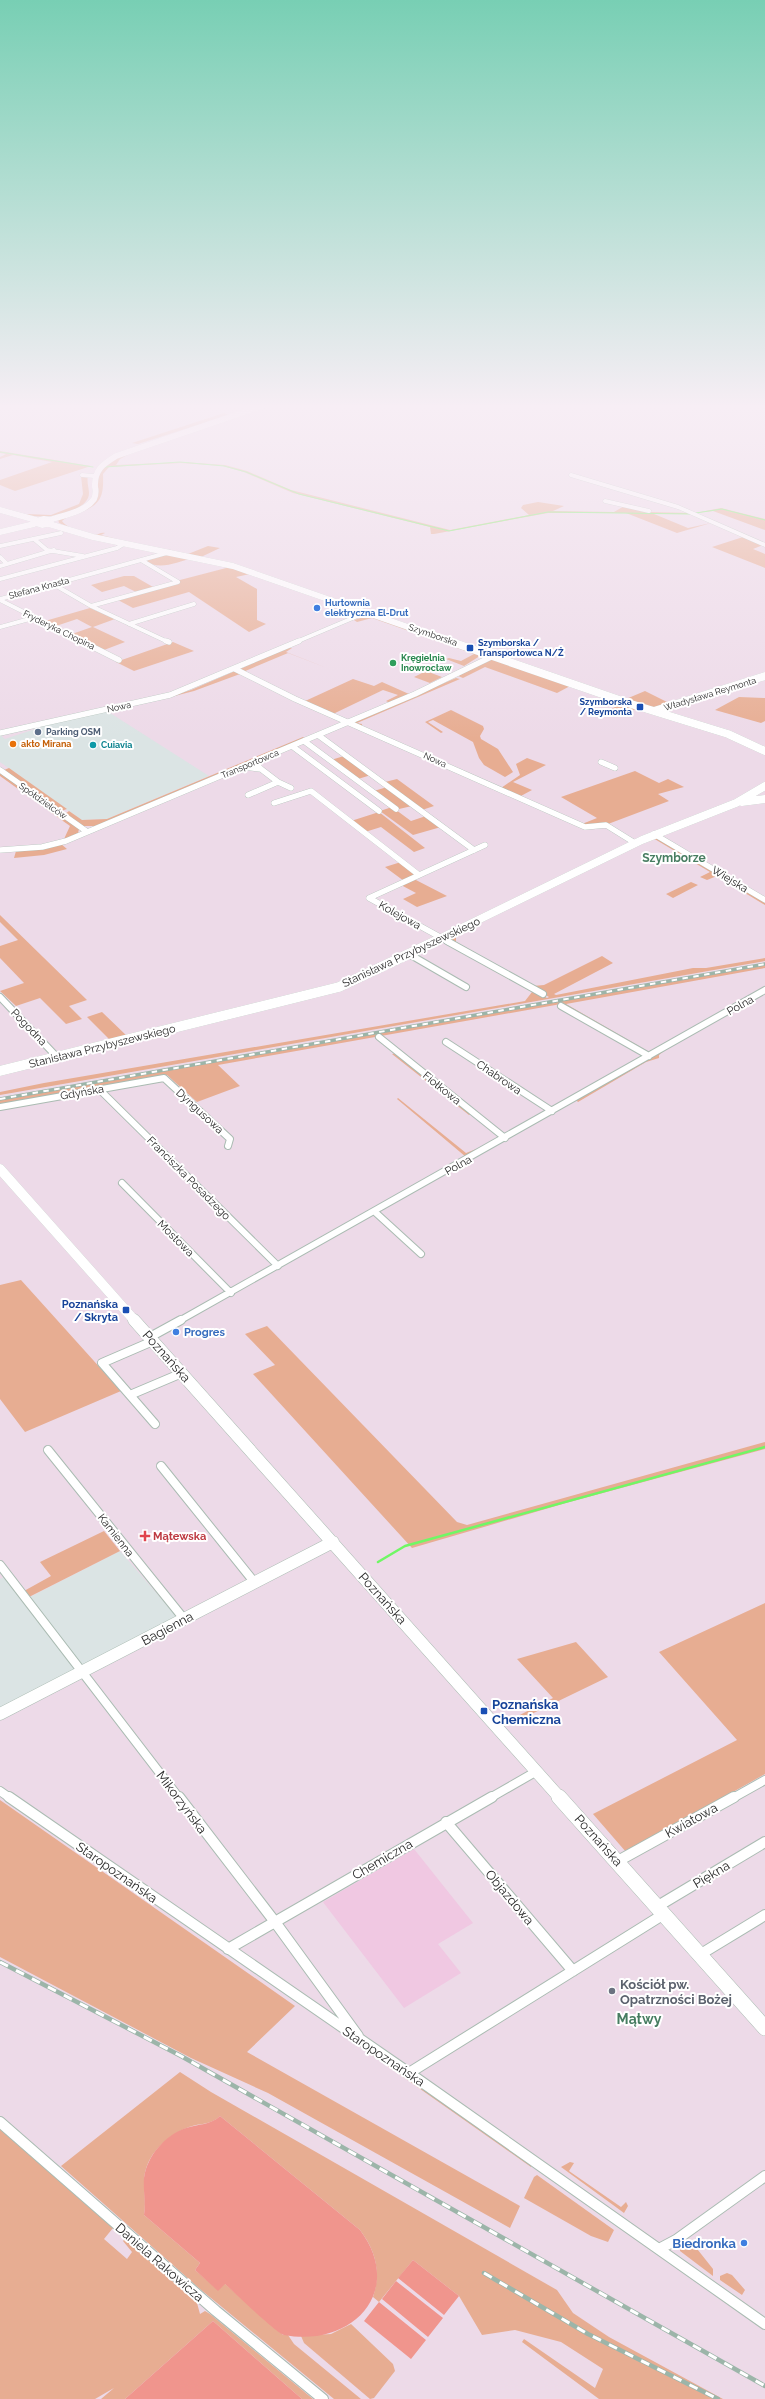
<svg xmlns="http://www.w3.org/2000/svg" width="765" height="2399" font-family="Raleway,sans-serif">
	<rect width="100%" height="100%" fill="#eddae8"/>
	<path fill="#dbe4e4" d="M107,711L209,776L107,819L81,820L0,762V735L5,739L53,723Z
		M120,1551L178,1618L0,1709V1579L4,1577L22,1601Z"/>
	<path fill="#f0c8e2" d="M414,1849L473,1923L438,1944L461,1973L404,2008L323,1902Z"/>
	<path fill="#e7ad92" d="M273,403H281L135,451L120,459L116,465L184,462L225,465L247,471L291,490L450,530L529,515L521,508L523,505L538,502L564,506L553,511L614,512L626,505L652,510L649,512L692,513L693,514H654L688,528L711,523L677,533L626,513H548L434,534H431L430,527L293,493L244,472L223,466L181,463L109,467L103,474C104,499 100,505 77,514C72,516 66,517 62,521C66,528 87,534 95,535C99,535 100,532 105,533L101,535L117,539L84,533L59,523L58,519C70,514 90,511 96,498C99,493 96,489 95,483C94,470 108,462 118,456Z
		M224,413L229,415L138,444L132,443Z
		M0,451L91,466L15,491L0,485V480L52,462L13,455L0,459V457L6,454L0,453Z
		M81,476H88C86,484 91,491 88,498C80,515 40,520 25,514L51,515L79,504L83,494Z
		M721,508L765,519V530L713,511L695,513Z
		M743,537L763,545L753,549L765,554V568L712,547Z
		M208,546L220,548L201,557L188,554Z
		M172,553L193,558C177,562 160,571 145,561Z
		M230,567L250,574L236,577L257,589V620L266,624L249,632L189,592L133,608L118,600L138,593L124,586L102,592L91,585L124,576H134L153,587Z
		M90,608L115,619L93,627L125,642L104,650L72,634L92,627L77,619L56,626L45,621Z
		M367,616H371L483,654L464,666L446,659L449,658L461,661L474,654L372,618L357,622L354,620Z
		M173,642L194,651L134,671L116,662Z
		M286,648H292L286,652L327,668L288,653L243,672L238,670Z
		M493,659L572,685L557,693L485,667L463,678L458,676Z
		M235,671L240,674L194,691L159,700L191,690Z
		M426,671L442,677L430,683L414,677Z
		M456,678L460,679L357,723L362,724V726L353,722Z
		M353,679L374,686L382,682L409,694L390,703L386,701L398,695L383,690L333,714L303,702Z
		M645,691L669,703L654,709L626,699Z
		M739,697L765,698V721L761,723L715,710Z
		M623,703L637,708L624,715L609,710Z
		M451,710L483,726L484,729L480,736L481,739L498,749L513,772L505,777L484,765L479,758L473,742L433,720L428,722L443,732L441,733L425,722Z
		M303,737L305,739L97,826H83L65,814L69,811L82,820L107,819Z
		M344,756L371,775L358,779L331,760Z
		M527,758L546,765L513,782L532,790L519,797L501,788L520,775L516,764Z
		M9,768L67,809L61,811L4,770Z
		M635,771L659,783L668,779L684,787L658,794L669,801L608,824H582L597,818L561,797Z
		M0,772L79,829L78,833L64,839L70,826L0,776Z
		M397,779L434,806L422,810L385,782Z
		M387,787L412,806L399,809L374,791Z
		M392,807L411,821L426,816L441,827L413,835L380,811Z
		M379,812L425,848L414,852L381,827L365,832L351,821Z
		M656,837L765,901V905L717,876L707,880L700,877L710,872L653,838Z
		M61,844L67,849L44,855L14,858L16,851Z
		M401,862L416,875L404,881L385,867Z
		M414,879L447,896L417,907L403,899L416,893L401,885Z
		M691,882L698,885L673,898L666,894Z
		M0,915L87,1000L69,1006L82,1019L66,1024L40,998L16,1006L0,991L24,983L0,958V946L18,940L0,922Z
		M475,925L477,927L456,937V942L533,986L544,985L602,956L613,963L554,994L556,995L693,968H706L765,958V961L0,1095V1092L44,1083L525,1001L532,992L466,955L469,954L547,998L549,997L447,939Z
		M765,965V968L566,1004L651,1053L561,1004L218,1065L240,1086L197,1102L167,1075L0,1105V1100Z
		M765,993L665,1050L659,1055V1058L646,1062L578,1102L576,1100Z
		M102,1012L128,1037L111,1041L87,1017Z
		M397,1053L472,1113L469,1115L392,1054Z
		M398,1098L466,1153L484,1146L466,1157L397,1099Z
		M21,1280L121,1391L25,1432L0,1399V1285Z
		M267,1326L457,1522L467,1525L765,1442V1449L566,1503L412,1548L253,1374L275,1365L245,1334Z
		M104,1531L120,1551L29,1597L24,1591L51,1576L40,1562Z
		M765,1603V1774L626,1852L593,1814L737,1740L659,1652Z
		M576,1642L608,1677L513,1723L510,1720L553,1698L517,1659Z
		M0,1800L295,2006L247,2052L520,2206L510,2228L268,2093L191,2058L0,1957Z
		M348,2035L531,2163V2167L345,2036Z
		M180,2072L211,2092L557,2290L573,2313L609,2337L723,2399H599L522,2342L524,2339L595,2388L603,2369L561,2342L515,2330L482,2335L459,2296L413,2260L379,2302L373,2297C381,2272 376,2251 360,2230L220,2116C211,2125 200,2123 189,2127C166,2136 145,2155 144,2181C144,2193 146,2204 144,2215L200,2263L195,2270L218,2290L224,2283L283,2335H288L294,2344L361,2399H334L200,2289L61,2166Z
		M0,2129L113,2228L104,2239L127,2259L132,2252L123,2241L125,2239L197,2303L200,2314L205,2311L210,2314L313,2399H302L213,2321L125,2399H101L114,2388L95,2399H0Z
		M570,2162L574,2163L569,2171L621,2207L626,2202L628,2206L624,2213L561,2167Z
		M537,2175L614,2230L608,2242L591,2236L524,2198L534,2177Z
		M690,2240L713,2269V2276L680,2251V2246Z
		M727,2273L732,2275L745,2290L742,2295L720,2280V2276Z
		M351,2324L393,2364L395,2371L374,2398L370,2399L304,2343L301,2336L331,2334Z"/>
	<path fill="#f0958d" d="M220,2116L360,2230C406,2291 352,2348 284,2335C276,2333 234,2292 225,2284L218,2291L195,2270L200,2263L144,2215C146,2203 143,2191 144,2178C147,2156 165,2135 186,2128C198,2124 211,2125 220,2116Z
		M413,2260L459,2296L444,2315L398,2278Z
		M396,2281L443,2318L428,2337L382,2299Z
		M379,2302L426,2340L411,2359L364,2321Z
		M213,2321L302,2399H125Z"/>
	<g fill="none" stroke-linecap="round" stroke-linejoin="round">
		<path stroke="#70f765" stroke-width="1" d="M0,452L93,467
			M105,467L180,462L224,466L246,472L299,494L449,531L548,512L690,514
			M696,513L722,509L765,520"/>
		<path stroke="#70f765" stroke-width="2.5" d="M378,1562L405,1546L765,1447"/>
		<g stroke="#aabbb2" stroke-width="4.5">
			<path id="street-far4" d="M82,475L94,476
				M571,475L678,507L765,545
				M605,501L649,511
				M34,539L47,550L83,556
				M0,546L61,533
				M0,557L7,564
				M141,560L178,582
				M0,566L54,550
				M0,579L117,548L125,543
				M53,584L91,606L168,642
				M0,599L170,552
				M0,600L83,642
				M91,606L178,582
				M129,624L194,604
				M0,627L33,618
				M296,642L367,612"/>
		</g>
		<g stroke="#aabbb2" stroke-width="6">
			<path id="street-far3" d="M81,641L119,660
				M166,641L169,642
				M235,669L295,699L585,827L606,825L635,843
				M0,733L170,695L299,641
				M318,735L474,850
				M304,741L396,809
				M292,746L379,811
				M601,762L615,768
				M245,767L261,769L257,765L262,760
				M261,769L278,782
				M0,770L86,831
				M248,795L278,782L291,788
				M274,803L311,791L419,875
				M654,834L765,900
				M0,850L42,847L66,841L415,694L493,656
				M449,942L369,898L485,845"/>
		</g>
		<g stroke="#aabbb2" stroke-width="8">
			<path id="street-far2" d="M447,941L543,994
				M409,954L466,987
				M0,997L57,1057
				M561,1006L649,1056
				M379,1037L505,1138
				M446,1042L552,1111
				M99,1089L278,1266
				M0,1107L164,1078L230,1139L228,1146
				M122,1183L231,1293
				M375,1212L421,1254
				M179,1321L765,990"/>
		</g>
		<g stroke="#aabbb2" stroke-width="10">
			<path id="street-far1" d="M150,1337L181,1320
				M153,1341L102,1363L155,1424
				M130,1395L182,1373
				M48,1450L184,1619
				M161,1466L255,1583
				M0,1565L179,1798
				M0,1791L10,1798
				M490,1798L537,1771
				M733,1798L765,1780"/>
		</g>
		<g stroke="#aabbb2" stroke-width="12">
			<path id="street" d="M9,1797L409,2073L765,2324
				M179,1797L275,1922L358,2036
				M446,1822L573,1971
				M618,1861L734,1797
				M658,1906L765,1842
				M228,1949L492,1797
				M701,1954L765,1915
				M409,2073L664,1914
				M0,2122L216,2311L323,2399
				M659,2249L676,2240L765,2176"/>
		</g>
		<g stroke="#aabbb2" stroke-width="6">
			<path id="secondary-far4" d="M0,510L36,520
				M44,519L50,520L51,523L42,525L33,522Z
				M50,520C64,515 85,512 94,499C96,494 96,491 95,487C94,470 103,464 116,456L271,403
				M49,524L93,537L233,566L451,642
				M0,532L34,524"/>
		</g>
		<g stroke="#aabbb2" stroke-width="8">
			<path id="secondary-far3" d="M449,641L631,704L728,734L765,751
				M654,711L765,676
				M742,802L765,799
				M433,942L642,840L736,803L765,786"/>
		</g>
		<g stroke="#aabbb2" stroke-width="10">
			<path id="secondary-far2" d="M0,1071L339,987L436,941
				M0,1169L135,1321"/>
		</g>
		<g stroke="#aabbb2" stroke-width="13">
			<path id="secondary-far1" d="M134,1320L560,1798
				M0,1714L333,1542"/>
		</g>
		<g stroke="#aabbb2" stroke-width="16">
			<path id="secondary" d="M559,1797L765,2028"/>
		</g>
		<use href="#street-far4" stroke="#fff" stroke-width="4"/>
		<use href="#street-far3" stroke="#fff" stroke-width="5.5"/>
		<use href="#street-far2" stroke="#fff" stroke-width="6"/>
		<use href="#street-far1" stroke="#fff" stroke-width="8"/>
		<use href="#street" stroke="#fff" stroke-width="10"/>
		<use href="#secondary-far4" stroke="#fff" stroke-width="6"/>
		<use href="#secondary-far3" stroke="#fff" stroke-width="8"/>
		<use href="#secondary-far2" stroke="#fff" stroke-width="10"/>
		<use href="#secondary-far1" stroke="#fff" stroke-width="12"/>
		<use href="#secondary" stroke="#fff" stroke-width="15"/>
		<g stroke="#9cb5a9" stroke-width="3.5">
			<path id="rail-far1" d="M0,1099L765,964"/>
		</g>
		<g stroke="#9cb5a9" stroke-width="4.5">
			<path id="rail" d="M0,1962L181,2056L765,2386
				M484,2273L588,2334L718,2399"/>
		</g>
		<use href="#rail-far1" stroke="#fff" stroke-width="2" stroke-dasharray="5.5" stroke-linecap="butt"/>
		<use href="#rail" stroke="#fff" stroke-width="3" stroke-dasharray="9" stroke-linecap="butt"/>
	</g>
	<linearGradient id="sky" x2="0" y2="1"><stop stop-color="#78cfb4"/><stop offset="0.55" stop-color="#f7eef5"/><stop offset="1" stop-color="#f7eef5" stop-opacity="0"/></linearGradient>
	<rect width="765" height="739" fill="url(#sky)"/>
	<g fill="#3f7fe0" stroke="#fff" stroke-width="1.5">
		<circle cx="317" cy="608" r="4"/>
		<circle cx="176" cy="1332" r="4"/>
		<circle cx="744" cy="2243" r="4"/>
	</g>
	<g fill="#1a4fb4" stroke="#fff" stroke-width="1.5">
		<rect x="466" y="644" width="8" height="8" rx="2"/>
		<rect x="636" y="703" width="8" height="8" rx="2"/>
		<rect x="122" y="1306" width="8" height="8" rx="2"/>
		<rect x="480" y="1707" width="8" height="8" rx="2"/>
	</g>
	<circle fill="#2e9e5b" stroke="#fff" stroke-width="1.5" cx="393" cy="663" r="4"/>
	<circle fill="#5c6f8a" stroke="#fff" stroke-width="1.5" cx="38" cy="732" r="4"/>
	<circle fill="#e8710a" stroke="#fff" stroke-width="1.5" cx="13" cy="744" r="4"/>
	<circle fill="#0f9aa8" stroke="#fff" stroke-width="1.5" cx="93" cy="745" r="4"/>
	<path fill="#e0444e" stroke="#fff" stroke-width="1.5" d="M143 1530h4v4h4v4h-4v4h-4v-4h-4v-4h4z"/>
	<circle fill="#6b7280" stroke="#fff" stroke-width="1.5" cx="612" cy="1991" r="4"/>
	<g text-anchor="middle" stroke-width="4" stroke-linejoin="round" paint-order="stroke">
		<g font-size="9" fill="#292929" stroke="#fff">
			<text transform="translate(39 588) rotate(-15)" y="3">Stefana Knasta</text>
			<text transform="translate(59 630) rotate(26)" y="3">Fryderyka Chopina</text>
			<text transform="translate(433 635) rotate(19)" y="3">Szymborska</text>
			<text transform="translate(710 694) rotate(-17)" y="3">Władysława Reymonta</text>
			<text transform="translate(119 707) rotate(-12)" y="3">Nowa</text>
			<text transform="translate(435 760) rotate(24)" y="3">Nowa</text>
			<text transform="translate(250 764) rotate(-23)" y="3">Transportowca</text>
			<text transform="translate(43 801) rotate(35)" y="3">Spółdzielców</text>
		</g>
		<g font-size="9" font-weight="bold" fill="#366cbe" stroke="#fff" text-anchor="start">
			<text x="325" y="606">Hurtownia<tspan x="325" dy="10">elektryczna El-Drut</tspan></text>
		</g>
		<g font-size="9" font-weight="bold" fill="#164399" stroke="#fff" text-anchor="start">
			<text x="478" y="646">Szymborska /<tspan x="478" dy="10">Transportowca N/Ż</tspan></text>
			<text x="632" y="705" text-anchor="end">Szymborska<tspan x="632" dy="10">/ Reymonta</tspan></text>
		</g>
		<g font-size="9" font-weight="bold" fill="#27864d" stroke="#fff" text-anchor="start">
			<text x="401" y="661">Kręgielnia<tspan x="401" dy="10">Inowrocław</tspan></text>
		</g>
		<g font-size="9" font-weight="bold" fill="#4e5e75" stroke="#fff" text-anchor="start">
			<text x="46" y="735">Parking OSM</text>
		</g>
		<g font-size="9" font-weight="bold" fill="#c56008" stroke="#fff" text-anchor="start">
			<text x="21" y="747">akto Mirana</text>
		</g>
		<g font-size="9" font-weight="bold" fill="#0d838f" stroke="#fff" text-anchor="start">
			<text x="101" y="748">Cuiavia</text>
		</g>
		<g font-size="11" fill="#292929" stroke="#fff">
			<text transform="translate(730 879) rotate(31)" y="4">Wiejska</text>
			<text transform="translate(400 915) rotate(29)" y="4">Kolejowa</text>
			<text transform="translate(411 952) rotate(-25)" y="4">Stanisława Przybyszewskiego</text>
			<text transform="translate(740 1005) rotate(-29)" y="4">Polna</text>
			<text transform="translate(29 1027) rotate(46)" y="4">Pogodna</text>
			<text transform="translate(102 1046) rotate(-14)" y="4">Stanisława Przybyszewskiego</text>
			<text transform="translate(499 1077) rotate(34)" y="4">Chabrowa</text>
			<text transform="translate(442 1088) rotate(39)" y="4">Fiołkowa</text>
			<text transform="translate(82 1092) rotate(-10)" y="4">Gdyńska</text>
			<text transform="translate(200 1111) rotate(43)" y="4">Dyngusowa</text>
			<text transform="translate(458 1165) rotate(-29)" y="4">Polna</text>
			<text transform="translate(189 1178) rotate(45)" y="4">Franciszka Posadzego</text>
			<text transform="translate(176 1238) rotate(45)" y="4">Mostowa</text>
			<text transform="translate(116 1535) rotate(52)" y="4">Kamienna</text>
		</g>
		<g font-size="11" font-weight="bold" fill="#164399" stroke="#fff" text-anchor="end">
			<text x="118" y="1308">Poznańska<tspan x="118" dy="13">/ Skryta</tspan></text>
		</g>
		<g font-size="11" font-weight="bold" fill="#366cbe" stroke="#fff" text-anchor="start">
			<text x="184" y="1336">Progres</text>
		</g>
		<g font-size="11" font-weight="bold" fill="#be3a42" stroke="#fff" text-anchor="start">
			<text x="153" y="1540">Mątewska</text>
		</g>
		<g font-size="12" font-weight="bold" fill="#477d61" stroke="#fff">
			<text x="674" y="862">Szymborze</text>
		</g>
		<g font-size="13" fill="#292929" stroke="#fff">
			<text transform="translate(167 1356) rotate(48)" y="5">Poznańska</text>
			<text transform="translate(383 1598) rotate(48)" y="5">Poznańska</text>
			<text transform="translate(167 1628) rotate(-28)" y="5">Bagienna</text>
			<text transform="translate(182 1802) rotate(53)" y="5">Mikorzyńska</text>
			<text transform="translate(691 1820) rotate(-29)" y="5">Kwiatowa</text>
			<text transform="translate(599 1840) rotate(48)" y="5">Poznańska</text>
			<text transform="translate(382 1859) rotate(-30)" y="5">Chemiczna</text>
			<text transform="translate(117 1872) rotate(35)" y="5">Staropoznańska</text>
			<text transform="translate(711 1874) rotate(-31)" y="5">Piękna</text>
			<text transform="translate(510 1897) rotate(50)" y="5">Objazdowa</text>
			<text transform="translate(384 2056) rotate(34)" y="5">Staropoznańska</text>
			<text transform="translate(160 2262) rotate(41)" y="5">Daniela Rakowicza</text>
		</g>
		<g font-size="13" font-weight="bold" fill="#164399" stroke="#fff" text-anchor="start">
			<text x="492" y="1709">Poznańska<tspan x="492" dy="15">Chemiczna</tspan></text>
		</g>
		<g font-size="13" font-weight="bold" fill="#5b616d" stroke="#fff" text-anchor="start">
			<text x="620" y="1989">Kościół pw.<tspan x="620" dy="15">Opatrzności Bożej</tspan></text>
		</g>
		<g font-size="13" font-weight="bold" fill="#366cbe" stroke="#fff" text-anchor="end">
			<text x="736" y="2248">Biedronka</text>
		</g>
		<g font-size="14" font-weight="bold" fill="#477d61" stroke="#fff">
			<text x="639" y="2024">Mątwy</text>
		</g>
	</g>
</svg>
